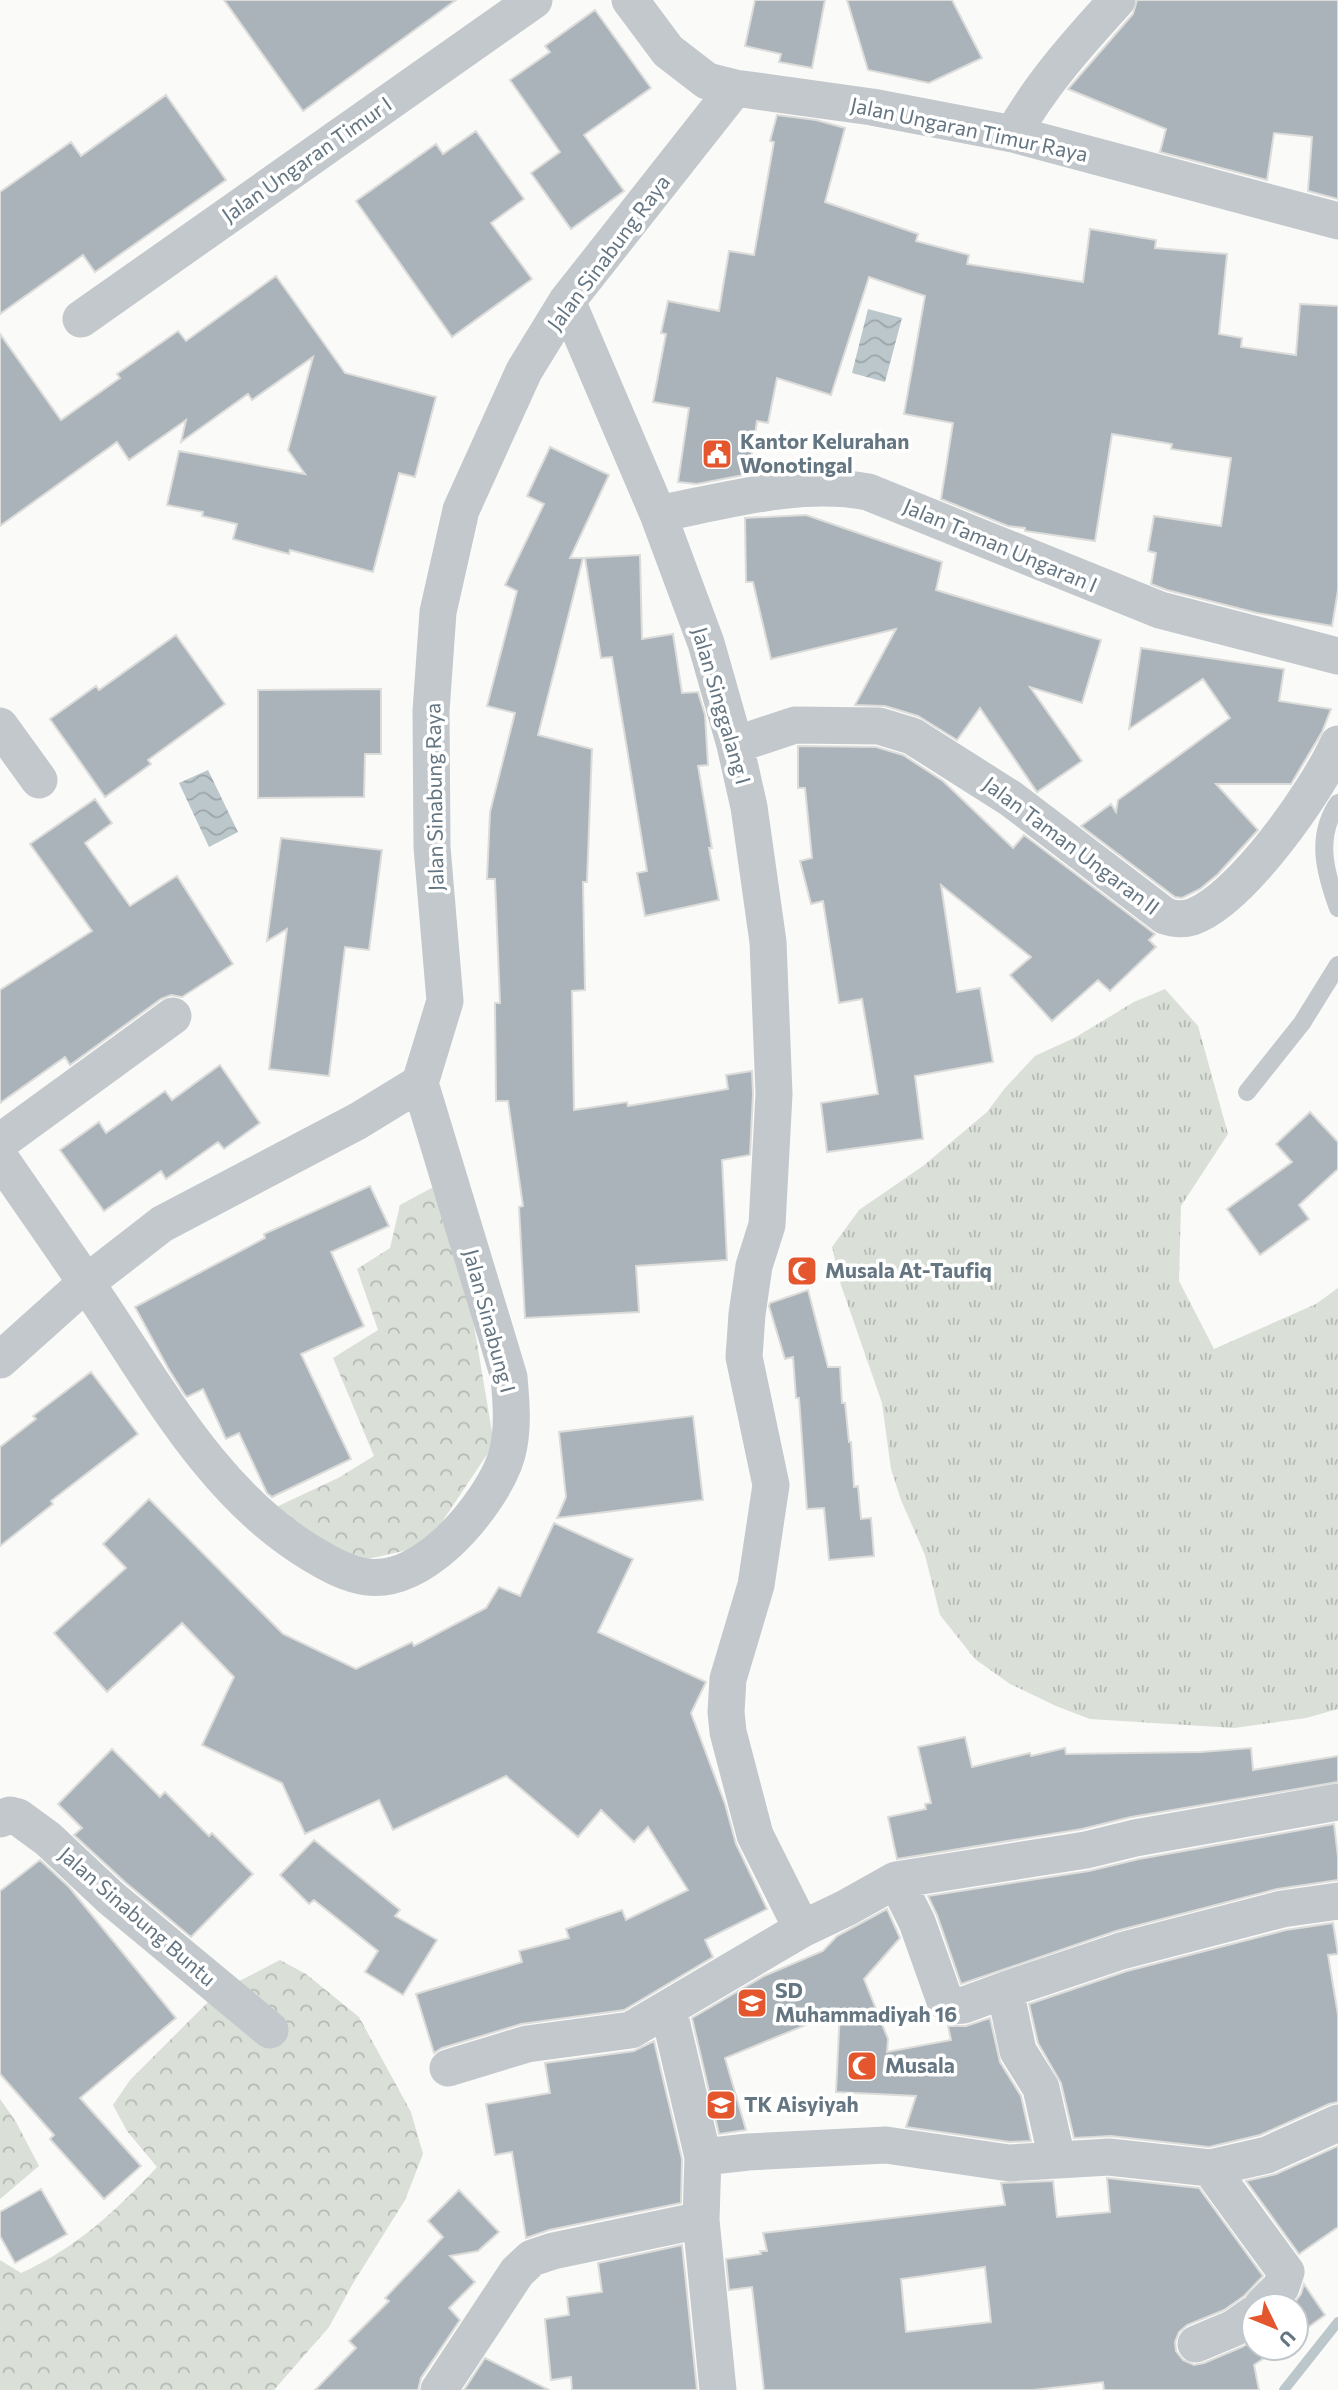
<svg xmlns="http://www.w3.org/2000/svg" width="1338" height="2390" font-family="Commissioner,sans-serif">
	<defs>
		<pattern id="grass-tufts" width="24" height="20" patternUnits="userSpaceOnUse" patternTransform="scale(1.75)"><rect width="24" height="20" fill="#dadfd7"/><path d="M3 7l-1-3M5 7V3M7 7l1-3M15 17l-1-3M17 17v-4M19 17l1-3" fill="none" stroke="#b4b9b4"/></pattern>
		<pattern id="park-crowns" width="20" height="18" patternUnits="userSpaceOnUse" patternTransform="scale(1.75)"><rect width="20" height="18" fill="#dadfd7"/><path d="M2 6a3 3 0 1 1 6 0M12 15a3 3 0 1 1 6 0" fill="none" stroke="#b4b9b4"/></pattern>
		<pattern id="water-waves" width="16" height="10" patternUnits="userSpaceOnUse" patternTransform="scale(1.75)"><rect width="16" height="10" fill="#bbc7cb"/><path d="M0 5q4-4 8 0t8 0" fill="none" stroke="#9ca6aa"/></pattern>
	</defs>
	<rect width="100%" height="100%" fill="#fafaf8"/>
	<path fill="url(#grass-tufts)" d="M1165,989L1198,1026L1228,1134L1181,1206L1179,1281L1214,1349L1316,1304L1338,1288V1709L1306,1718L1234,1728L1090,1719L1056,1706L1010,1684L975,1659L940,1615L925,1555L901,1500L891,1469L882,1403L841,1285L832,1247L859,1210L923,1166L987,1112L1005,1088L1035,1056L1076,1037L1134,1002Z"/>
	<path fill="url(#park-crowns)" d="M439,1184L462,1254L494,1444L426,1546L359,1561L272,1509L338,1478L374,1456L333,1358L378,1330L357,1269L390,1248L400,1205Z
		M280,1960L306,1974L359,2017L411,2112L423,2154L405,2200L352,2285L329,2327L274,2390H0V2260L21,2273C76,2248 116,2211 157,2167L127,2131L113,2105L130,2080L218,1992Z
		M0,2099L16,2122L39,2166L0,2199Z"/>
	<path fill="url(#water-waves)" d="M868,309L902,318L885,382L852,373Z
		M208,770L238,832L209,847L179,783Z"/>
	<g fill="none" stroke-linecap="round" stroke-linejoin="round">
		<path stroke="#bbc7cb" stroke-width="10" d="M1284,2390L1338,2322"/>
	</g>
	<path fill="#aab3b9" stroke="#dcdcda" stroke-width="2" fill-rule="evenodd" d="M224,0H456L303,111Z
		M755,0H825L812,68L779,62L781,54L745,46Z
		M847,0H952L982,58L929,83L868,70Z
		M1137,0H1338V199L1308,191L1312,137L1274,133L1267,180L1160,152L1166,129L1068,89L1133,14Z
		M595,10L651,88L584,135L624,191L571,229L531,173L560,152L510,80L550,52L545,46Z
		M166,95L226,180L95,272L83,255L0,314V192L71,142L81,156Z
		M777,115L816,120L845,128L825,202L918,234L916,241L969,255L967,264L1083,282L1090,229L1156,240L1155,248L1227,254L1219,334L1242,338L1241,347L1296,355L1300,304L1338,306V590L1332,626L1257,613L1167,590L1151,584L1156,553L1148,551L1154,516L1221,526L1231,458L1171,449L1172,444L1112,434L1095,541L1025,531V528L1008,526L941,499L953,423L904,414L925,296L869,277L831,395L777,378L768,423L757,421L749,474L697,484L678,482L689,408L653,402L666,334L661,333L668,301L719,311L729,251L754,255L774,142L770,141Z
		M476,131L524,199L491,223L532,279L452,337L356,201L436,144L443,154Z
		M276,276L345,373L436,397L415,477L399,473L373,572L290,550L289,554L233,539L237,524L202,516L203,512L167,505L179,451L305,474L288,450L313,357L252,400L248,394L181,442L186,420L129,460L117,442L0,526V334L61,420L120,378L117,374L178,331L186,341Z
		M550,447L609,475L570,558H583L538,735L592,749L587,882H583L585,990L572,991L574,1110L627,1102L628,1106L728,1089L726,1075L752,1071L753,1094L750,1155L722,1160L727,1260L636,1266L639,1312L525,1318L519,1207L523,1206L508,1101H496L495,1003H500L495,879H487L490,812L515,713L487,706L517,591L505,585L544,504L527,496Z
		M806,515L942,562L936,590L1101,640L1082,703L1030,687L1082,761L1037,792L980,708L957,740L918,716L885,706L855,705L896,629L771,659L753,582H746L745,518Z
		M640,555L642,639L673,634L682,693L698,692L705,715L708,765L698,766L712,848H709L719,900L645,916L637,873L647,871L612,657L601,658L585,558Z
		M176,635L225,704L148,760L151,764L105,797L50,719L96,686L99,690Z
		M1141,648L1284,669L1279,701L1331,709L1322,732L1291,784H1216L1258,830L1218,874L1200,889L1182,898L1175,897L1081,826L1111,804L1116,812L1118,800L1230,718L1203,679L1129,729Z
		M381,689V754H365L364,797L258,798V690Z
		M798,746L876,747L903,755L943,781L1013,848L1024,835L1155,934L1149,940L1156,947L1110,991L1098,980L1052,1021L1010,975L1031,957L941,885L957,992L980,988L993,1062L915,1076L923,1139L827,1152L821,1103L878,1094L862,999L839,1003L823,901L811,904L800,861L812,858L805,788H798Z
		M95,799L112,823L85,843L130,906L177,876L233,964L182,997L171,995L161,999L70,1065L65,1057L0,1103V990L92,931L30,844Z
		M281,838L382,850L369,950L345,947L329,1076L269,1069L287,929L267,941Z
		M220,1065L260,1123L224,1149L218,1142L166,1179L161,1171L104,1211L60,1150L99,1122L106,1133L165,1091L172,1100Z
		M1310,1112L1338,1142V1169L1299,1205L1309,1219L1260,1255L1227,1209L1292,1162L1276,1144Z
		M370,1186L389,1226L331,1252L364,1326L301,1354L351,1459L272,1497L267,1493L239,1433L226,1439L203,1389L187,1397L185,1395L168,1368L135,1307L265,1238L264,1234Z
		M808,1290L828,1367H840L842,1403H845L849,1442H851L854,1487L858,1486L861,1519L871,1518L874,1556L829,1560L824,1508L807,1509L799,1398H796L793,1357L785,1359L769,1306L770,1303Z
		M91,1372L138,1434L51,1501L53,1504L0,1546V1447L36,1419L33,1416Z
		M693,1416L703,1500L557,1518L566,1497L559,1432Z
		M149,1499L283,1634L356,1669L412,1642L414,1646L486,1608L499,1587L520,1596L554,1523L633,1559L598,1632L706,1682L691,1713L725,1804L736,1844L767,1909L705,1940L713,1957L624,2010L521,2024L442,2048L434,2053L416,1994L522,1962L519,1951L569,1938L566,1929L622,1910L626,1920L688,1890L648,1827L634,1842L601,1810L578,1837L506,1776L393,1830L379,1800L305,1834L282,1783L202,1745L234,1677L182,1623L107,1692L54,1633L126,1568L103,1544Z
		M965,1737L972,1767L1030,1753L1031,1756L1065,1748L1066,1754L1201,1752L1251,1748L1253,1770L1338,1756V1782L1131,1817L1082,1829L897,1859L888,1817L926,1809L925,1804L931,1803L918,1747Z
		M112,1749L160,1797L165,1792L209,1836L212,1833L253,1874L191,1937L125,1882L74,1835L82,1828L58,1804Z
		M1334,1824L1338,1857V1880L1277,1889L1116,1931L961,1984L937,1915L928,1896L1089,1871L1139,1859Z
		M314,1840L400,1910L395,1916L437,1940L403,1995L365,1972L378,1951L314,1900L309,1904L280,1875Z
		M40,1860L69,1887L176,2018L80,2098L141,2166L104,2199L50,2139L54,2135L0,2074V1891Z
		M887,1909L900,1938L864,1979L888,2039L887,2052L951,2040L948,2026H966L990,2018L1000,2062L1021,2096L1031,2141L1010,2142L906,2127L916,2096L836,2092L840,2011L725,2058L746,2130L719,2134L692,2018L764,1976L823,1951L837,1936Z
		M1333,1923L1338,1954L1328,1955L1338,2015V2102L1329,2104L1260,2135L1209,2147L1111,2136L1074,2138L1061,2083L1038,2043L1029,2004L1127,1971L1286,1930Z
		M654,2041L682,2159L681,2203L549,2230L526,2238L512,2152L495,2155L486,2104L550,2093L545,2063L634,2051Z
		M1338,2146V2227L1299,2254L1246,2181L1276,2174Z
		M1107,2178L1199,2188L1263,2276L1244,2296L1224,2310L1187,2325L1179,2332L1175,2342L1176,2351L1183,2360L1194,2365L1204,2363L1242,2347L1254,2340V2348H1279L1254,2365L1259,2390H1104L1103,2382L1033,2390H764L752,2287L729,2290L726,2259L761,2254L760,2251H767L763,2233L1005,2205L1001,2183L1053,2181L1057,2217L1110,2212ZM985,2267L991,2322L906,2332L901,2279Z
		M41,2189L67,2234L15,2263L0,2236V2212Z
		M459,2190L499,2232L478,2251L450,2256L475,2282L449,2308L460,2320L421,2378L418,2390H315L356,2348L349,2341L389,2301L385,2298L443,2237L428,2221Z
		M682,2245L697,2390H572L571,2377L551,2380L545,2319L569,2315L567,2297L602,2292L598,2263Z
		M1304,2284L1325,2315L1296,2336V2306H1292L1301,2294Z
		M485,2358L549,2390H464Z"/>
	<g fill="none" stroke-linecap="round" stroke-linejoin="round">
		<path stroke="#c3c8cc" stroke-width="18" d="M1338,803C1315,837 1325,872 1338,908
			M1247,1092L1302,1023L1338,965"/>
		<path stroke="#c3c8cc" stroke-width="37" d="M630,0L668,51L707,81L735,88L872,107L1013,134L1338,221
			M1013,134C1041,84 1078,43 1117,0
			M567,301L658,514L706,643L735,745L749,807L768,942L774,1094L767,1225L754,1266L747,1314L744,1357L771,1485L756,1585L728,1679L726,1712L728,1732L755,1835L802,1929
			M81,319L534,0
			M658,514C725,501 800,479 868,492L1160,610L1338,656
			M0,726L39,780
			M735,745L795,725L879,726L912,736L1010,798L1165,916C1175,919 1182,920 1192,917C1241,900 1317,791 1338,744
			M0,1142L173,1016
			M0,1158C33,1206 67,1254 99,1302C160,1393 217,1498 314,1555C331,1565 347,1574 367,1577C398,1581 426,1562 447,1543C471,1521 504,1478 509,1445C513,1423 511,1400 509,1377L420,1083
			M0,1360L86,1283L162,1224L358,1121L420,1083L445,1001L432,847L431,711L438,612L461,510L524,371L567,301L735,88
			M0,1819L10,1815L18,1817L48,1839L111,1898L270,2030
			M896,1880L1086,1850L1135,1838L1338,1802
			M1005,1990L1121,1951L1282,1909L1338,1901
			M668,2008L703,2157L701,2220L718,2390
			M448,2068L527,2044L631,2030L802,1929L846,1908L896,1880L917,1922L945,2001L952,2006L964,2005L1005,1990L1018,2051L1041,2088L1057,2159
			M703,2157L748,2152L886,2145L1009,2163L1109,2157L1210,2168L1267,2155L1338,2123
			M1210,2168L1286,2272L1281,2287L1262,2306
			M1196,2344L1234,2328L1254,2314
			M439,2390L517,2272L532,2258L553,2251L701,2220"/>
	</g>
	<defs>
		<g id="civic-square" transform="scale(1.575)"><rect x="-9" y="-9" width="18" height="18" rx="4" fill="#e4572e" stroke="#fff"/><path d="M-.6-6.5H3V-4.5H.6V-3L4-1V1h2V6H-6V1h2V-1L-.6-3ZM-1.2 2.5V6h2.4V2.5Z" fill="#fff"/></g>
		<g id="mosque-square" transform="scale(1.575)"><rect x="-9" y="-9" width="18" height="18" rx="4" fill="#e4572e" stroke="#fff"/><path d="M3.5-4.9A6 6 0 1 0 3.5 4.9A5 5 0 1 1 3.5-4.9Z" fill="#fff"/></g>
		<g id="school-square" transform="scale(1.575)"><rect x="-9" y="-9" width="18" height="18" rx="4" fill="#e4572e" stroke="#fff"/><path d="M0-5L7-2L0 1L-7-2ZM-4 1L0 2.5L4 1V4Q0 6-4 4Z" fill="#fff"/></g>
	</defs>
	<g fill-rule="evenodd">
		<use href="#civic-square" x="717" y="454"/>
		<use href="#mosque-square" x="802" y="1271"/>
		<use href="#school-square" x="752" y="2003"/>
		<use href="#mosque-square" x="862" y="2066"/>
		<use href="#school-square" x="721" y="2105"/>
	</g>
	<g text-anchor="middle" stroke-width="7" stroke-linejoin="round" paint-order="stroke">
		<g font-size="21" fill="#657683" stroke="#fff">
			<text transform="translate(969 130) rotate(12)" y="7">Jalan Ungaran Timur Raya</text>
			<text transform="translate(307 160) rotate(-35)" y="7">Jalan Ungaran Timur I</text>
			<text transform="translate(609 253) rotate(-53)" y="7">Jalan Sinabung Raya</text>
			<text transform="translate(1000 546) rotate(23)" y="7">Jalan Taman Ungaran I</text>
			<text transform="translate(721 706) rotate(74)" y="7">Jalan Singgalang I</text>
			<text transform="translate(435 797) rotate(-91)" y="7">Jalan Sinabung Raya</text>
			<text transform="translate(1071 846) rotate(37)" y="7">Jalan Taman Ungaran II</text>
			<text transform="translate(489 1321) rotate(75)" y="7">Jalan Sinabung I</text>
			<text transform="translate(137 1917) rotate(41)" y="7">Jalan Sinabung Buntu</text>
		</g>
		<g font-size="21" font-weight="bold" fill="#657683" stroke="#fff" text-anchor="start">
			<text x="740" y="449">Kantor Kelurahan<tspan x="740" dy="24">Wonotingal</tspan></text>
			<text x="825" y="1278">Musala At-Taufiq</text>
			<text x="775" y="1998">SD<tspan x="775" dy="24">Muhammadiyah 16</tspan></text>
			<text x="885" y="2073">Musala</text>
			<text x="744" y="2112">TK Aisyiyah</text>
		</g>
	</g>
	<g transform="translate(1275 2327) rotate(133)"><circle r="33" fill="#ffffff" stroke="#c1c8cd" stroke-width="2"/>
	<path d="M0-5L12 26L0 18L-12 26Z" fill="#e4572e"/>
	<text y="-10" font-size="19" font-weight="bold" text-anchor="middle" fill="#657683">U</text>
	</g>
</svg>
